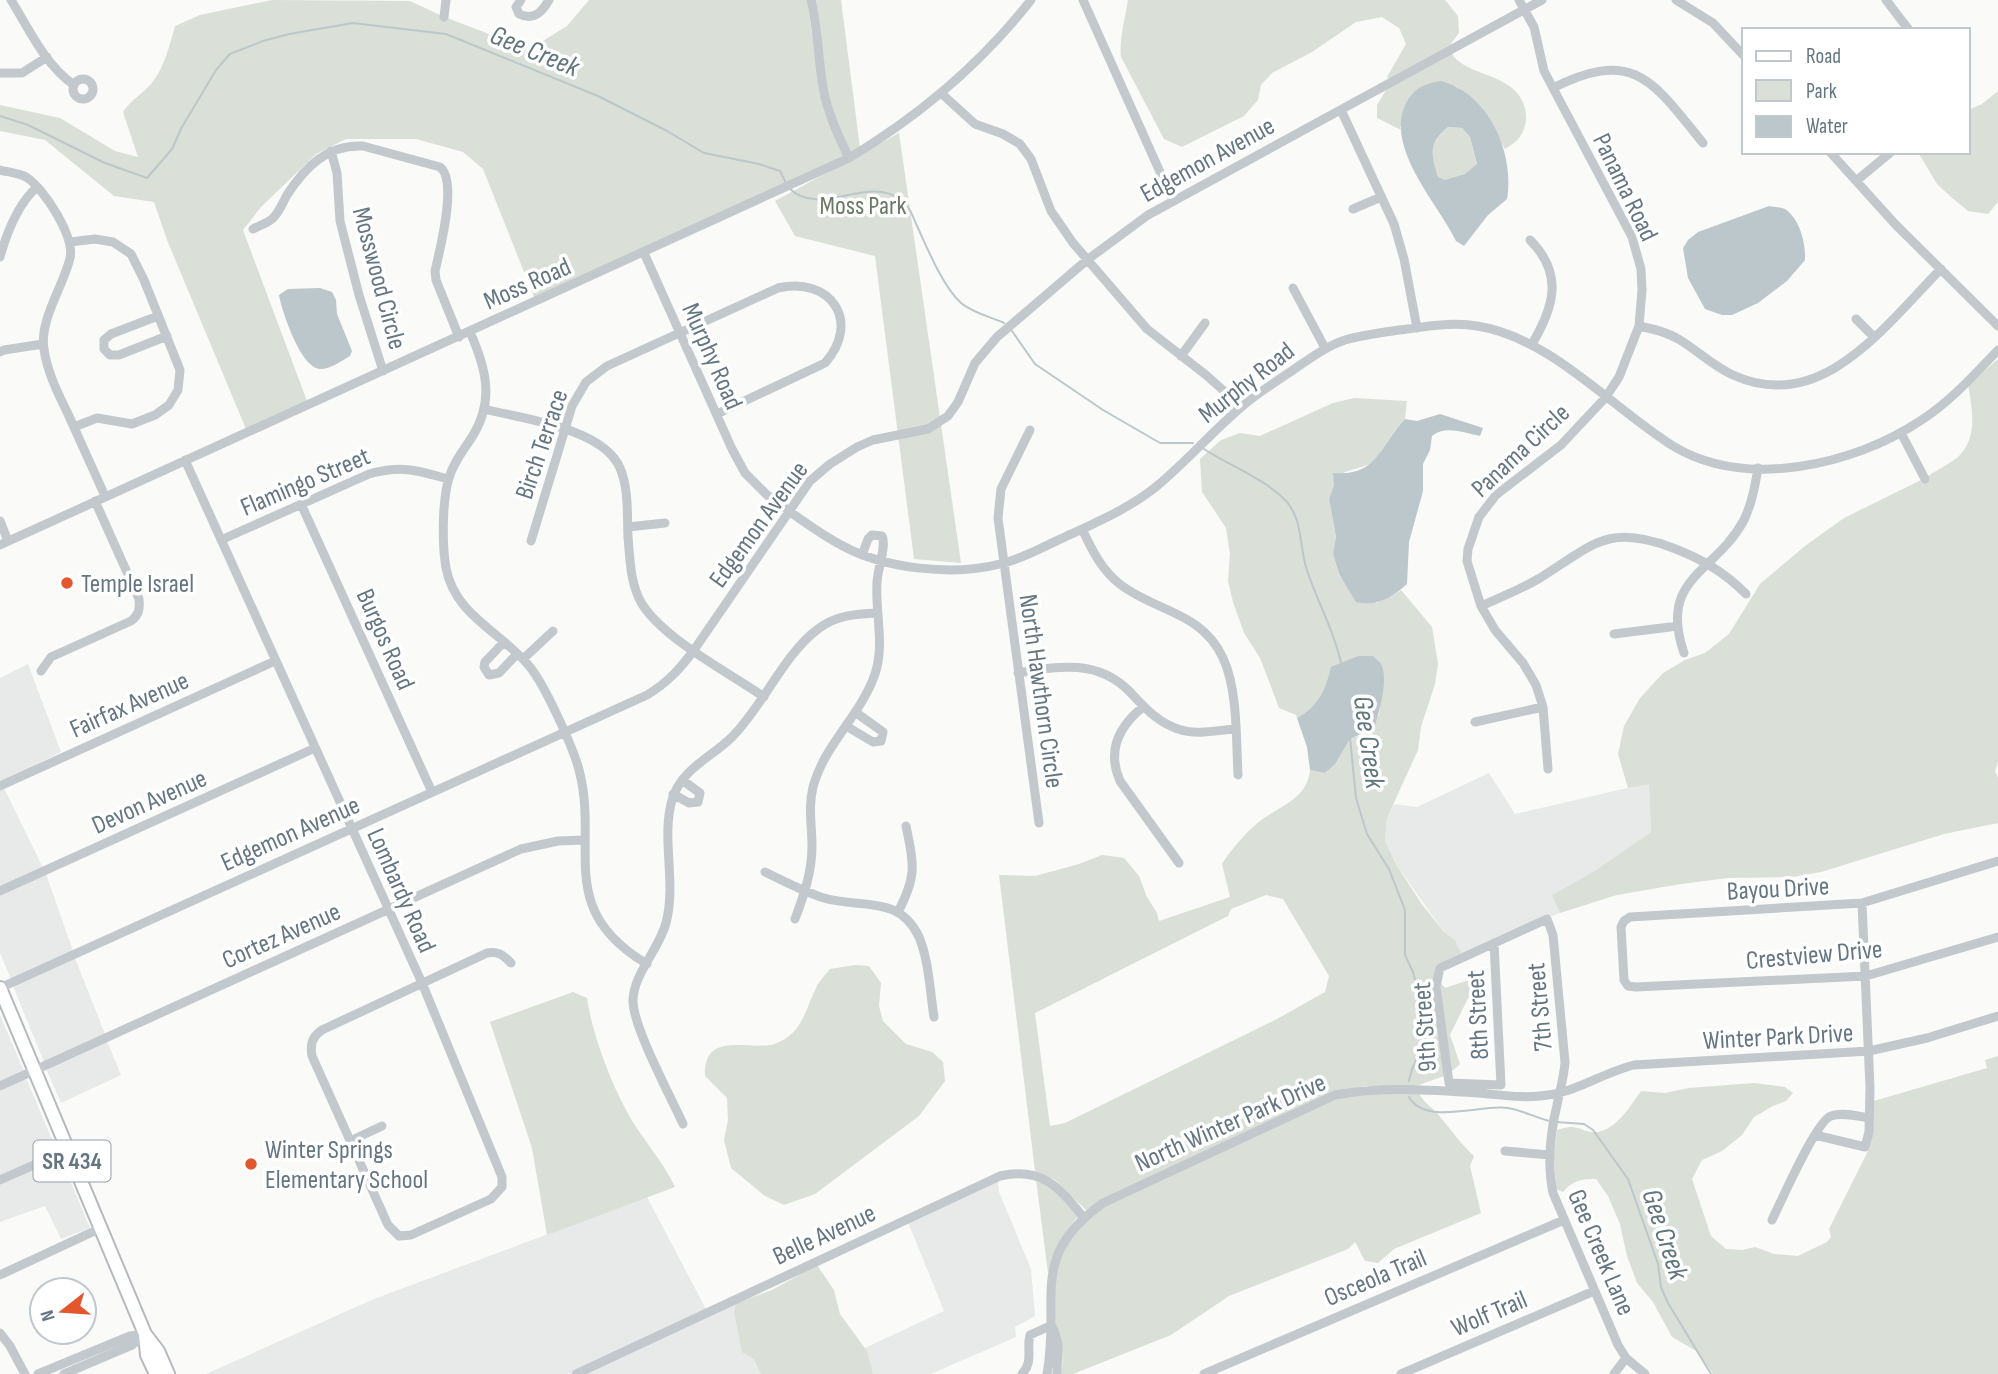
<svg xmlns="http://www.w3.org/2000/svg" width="1998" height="1374" font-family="'Sofia Sans Condensed',sans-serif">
	<rect width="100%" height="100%" fill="#fafaf8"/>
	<path fill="#e8e9e9" d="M28,664L61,752L0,782V678Z
		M1489,773L1515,814L1649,783L1651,832L1593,872L1553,895L1560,913L1550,917L1548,915L1453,958L1455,940L1444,932L1396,864L1385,841L1387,818L1394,804L1417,807Z
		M4,788L43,868L0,887V790Z
		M46,874L73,951L11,979L0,953V895Z
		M75,958L105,1034L44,1062L13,986Z
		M0,1015L24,1071L0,1082Z
		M107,1041L121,1075L61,1103L46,1069Z
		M26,1078L57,1151L0,1176V1089Z
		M60,1157L90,1228L61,1239L45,1206L0,1222V1184Z
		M998,1180L999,1192L1031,1269L1035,1316L1015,1327L1016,1337L931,1374H873L865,1348L944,1311L908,1222Z
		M647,1197L706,1309L568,1374H206L374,1299Z
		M736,1303L761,1374H584Z"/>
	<path fill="#dadfd7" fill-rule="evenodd" d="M272,0L410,1L440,15V20H447V18L484,32L513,47H533L567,26L589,0H807L824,111L844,157L639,252L534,297L483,169L463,152L416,139H346L316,154L261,207L243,230L307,401L246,429L167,240L154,202L114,196L45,140L0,131V105L60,118L115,151L138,157L123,112C131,100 142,94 151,84C164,69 170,44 175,26L200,15Z
		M815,0H841L860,148L851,153C841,132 831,110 827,87C821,58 822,29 815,0Z
		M1128,0H1445L1458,16L1459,33L1450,45L1388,79L1387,77L1406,44L1399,28L1382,17L1356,22L1312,52L1272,73L1261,85L1258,100L1244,116L1182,147L1164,139L1121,57C1119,39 1125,19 1128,0Z
		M1451,52C1464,79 1527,71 1526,119C1525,134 1517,142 1505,149L1480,106L1456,86L1400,127L1401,130L1377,118V105L1386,90Z
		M1998,91V202L1988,214L1968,211L1951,197L1937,184L1918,152H1968V110L1982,104Z
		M1448,127L1462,128L1470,137L1477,165L1465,174L1445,181L1438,177C1431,153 1428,145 1448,127Z
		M899,133L961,563L914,559L875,256L795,236L775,201Z
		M1998,359V762L1995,771L1998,778V823L1944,834L1821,872L1793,877L1728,878L1681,884L1617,895L1560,913L1552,895L1593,872L1651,832L1649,784L1628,788L1618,754L1624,726L1640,698L1663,673L1685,660L1705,653L1729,634L1760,584L1805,546L1844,518L1921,480L1923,483L1930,480L1928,476C1938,469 1952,463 1960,455C1978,436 1972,408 1968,385Z
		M1354,398L1407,401L1405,419L1395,430L1374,463L1345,472L1334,485L1329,499L1336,538L1333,554L1339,575L1348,587L1377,603C1385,598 1393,596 1401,590L1432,627L1438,664L1435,684L1421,727L1418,750L1387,818L1385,841L1396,864L1421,903L1444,932L1455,940L1461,953L1436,966L1444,1076L1416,1086H1366L1333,1092L1101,1200L1086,1210L1055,1180L1035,1171L999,875L1035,876L1079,864L1102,855L1124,858L1139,876L1147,897L1157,913L1159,921L1230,897L1222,864C1230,851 1243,836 1254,826C1274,807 1307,802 1310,770L1326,773L1351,738L1363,735L1379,715L1384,677L1332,667C1326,689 1318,707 1297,718L1296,715L1279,708L1260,658L1244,633L1233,602L1228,581L1230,554L1226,528L1202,492L1200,459L1221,440L1240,433L1260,436L1333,403ZM1266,895L1283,899L1329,976L1325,992L1277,1019L1065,1123L1050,1126L1035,1013L1228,916L1231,909Z
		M855,965L869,966L881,983L879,1006L883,1021L906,1044L932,1052L943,1062L945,1081L919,1116L815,1194L784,1205L765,1196L731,1168L724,1140L728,1120L727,1098L705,1076C703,1028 753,1053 777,1043C803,1033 806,1007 817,986C820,980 826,974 830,969Z
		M1469,980L1473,988L1450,1035L1460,1064L1451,1072L1440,986L1441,983L1445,988Z
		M573,992L587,998C592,1033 609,1078 626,1110C640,1137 662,1159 675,1187L547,1235L532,1148L490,1022Z
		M1998,1056V1374H1713L1698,1352L1672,1337L1653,1302L1637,1283L1627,1256L1620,1224L1608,1196L1596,1179C1582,1179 1573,1180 1563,1192L1556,1189L1554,1155L1557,1130C1578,1122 1579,1132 1595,1132C1615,1132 1631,1105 1641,1091L1665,1093L1689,1088L1754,1083L1785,1087L1793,1093L1786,1101L1773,1106L1754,1117L1742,1135L1722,1151L1702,1160L1692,1179L1711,1236L1726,1249L1743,1250L1755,1247L1774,1254L1798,1256L1827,1242L1831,1237L1829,1229L1870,1147L1867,1103L1987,1068L1985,1060Z
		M1366,1093H1419C1424,1104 1434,1108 1441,1118C1452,1131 1461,1144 1474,1156L1470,1166L1481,1213L1394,1249L1378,1263L1365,1261L1355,1242L1348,1249L1229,1296L1171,1335L1073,1374H1061C1065,1356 1060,1342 1056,1325C1049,1295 1054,1256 1075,1231C1082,1221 1095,1214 1104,1206L1336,1099Z
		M1036,1179L1050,1185L1080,1214C1064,1232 1055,1250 1048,1273Z
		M817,1265L834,1290L840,1314L867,1351L873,1374H761L754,1359L742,1352L734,1312L736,1303L772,1290Z"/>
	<path fill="#bbc7cb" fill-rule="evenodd" d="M1441,81C1489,93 1515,154 1507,199L1488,215L1464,246L1456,241C1438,203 1384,148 1406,103C1414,88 1425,83 1441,81ZM1448,127L1462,128L1470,137L1477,164L1465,174L1445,180L1438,177C1431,153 1428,144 1448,127Z
		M1769,206C1773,207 1781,207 1785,209C1800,219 1806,244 1805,260L1787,281L1758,303L1732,315H1722L1705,309L1688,278L1683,248L1688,240L1698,232Z
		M320,288L332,292L336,300L337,314L352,351L350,356C341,361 331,369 320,369C301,368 282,312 279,295L288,289Z
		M1440,414L1483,428L1480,436C1463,433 1446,425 1432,436L1430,450L1423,464V491L1409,542L1407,584C1392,597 1378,607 1356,602L1339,574L1333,554L1336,537L1329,499L1334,485L1333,473C1378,477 1380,445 1405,419L1417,421Z
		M1358,656H1373C1375,658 1379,661 1381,664C1389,678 1379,714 1374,728L1350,739L1335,764L1325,773L1310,770L1307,747L1297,718C1318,707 1326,689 1331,667Z"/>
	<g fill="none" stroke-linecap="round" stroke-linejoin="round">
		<path stroke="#bbc7cb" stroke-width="2" d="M0,116L28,125L105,163L147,178L172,149L182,127L216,70L230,54L263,41L289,34L353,23L446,34L598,96L667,131L704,153L759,164L780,171L786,183
			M789,188C820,219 867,174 901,200C911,207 913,218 918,228C928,250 943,286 960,302C970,312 991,317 1004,323
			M1012,331L1035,364L1103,410L1160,443H1193
			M1204,449C1230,466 1264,478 1286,501C1303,520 1299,544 1306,567C1316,600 1334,629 1341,663
			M1350,738L1356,798L1367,834L1389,869L1405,910V955L1413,972L1421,1002V1050L1412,1069L1409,1081
			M1409,1097C1425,1126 1481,1104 1508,1108C1522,1110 1536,1118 1550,1121
			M1556,1122L1584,1124L1593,1130L1628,1179L1658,1264L1661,1287L1668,1303L1711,1374"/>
		<g stroke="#b5babe" stroke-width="16">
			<path id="major" d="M0,988L145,1334L158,1351L168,1374
				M145,1334L147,1355L156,1374"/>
		</g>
		<path stroke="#c3c8cc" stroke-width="9" d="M11,0C29,29 45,65 74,85
			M521,0L516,7L519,14C534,21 542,12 549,0
			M811,0C818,28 818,58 823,87C827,112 838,135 849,158
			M1083,0L1173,201
			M1519,0L1534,27L1544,71L1632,237L1641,269L1642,290L1639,326L1619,377L1606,397L1561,445L1496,495L1479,517L1468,549L1467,561L1481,606L1495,630L1523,663L1536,685L1543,707L1548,769
			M1676,0L1713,23L1744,56
			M1886,0L1909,30
			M444,17L446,0
			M0,73H22L47,57
			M73 89a10 10 0 1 1 20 0a10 10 0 1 1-20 0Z
			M1553,88C1635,47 1653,82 1703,143
			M942,94L975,124L1003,134L1020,144L1031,159L1051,211L1073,243L1147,329L1206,375L1224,391L1239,409
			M1341,110L1394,224L1404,259L1417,328
			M331,151L337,173L340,221L359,295L383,371
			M1830,152L1895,224L1998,326
			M0,170C8,172 19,173 26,177C44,188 75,237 70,258C64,285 39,320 44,349C47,372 58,393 68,414C80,441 93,469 105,496
			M1856,181L1891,152
			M1353,209L1381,197
			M253,229C259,226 267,223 272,219C279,213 283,202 287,195C305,167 328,144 363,146L440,167C458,181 440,249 435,271L436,280L459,337
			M1530,240C1564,274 1554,307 1532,344
			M70,242L95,239L113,242L131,254L144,280L180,370L178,390L169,405L155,415L132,424L97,418L74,427
			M644,253L732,449L745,473L767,495C792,513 816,532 843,546C885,569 954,576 1000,564C1023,559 1044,546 1065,537C1097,522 1130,508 1157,486C1186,462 1211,433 1239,409C1257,393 1277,381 1296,368C1312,357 1327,346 1345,340C1365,334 1387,332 1407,329C1431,326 1454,322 1477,326C1550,337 1612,408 1673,446C1746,490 1854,465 1920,421C1950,402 1974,375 1998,350
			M0,257C7,232 18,204 37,187
			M1293,288L1325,348
			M158,316L111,334L104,340V349L110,355H119L167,336
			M1856,319L1874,337
			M1639,326C1653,329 1667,332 1680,340C1698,351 1713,366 1733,375C1822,416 1886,324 1941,269
			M470,332C486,368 495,401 472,437C463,451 453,463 449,478C442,501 442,545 446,568C455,616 502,632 530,667C545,686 566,733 575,757C605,840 549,906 647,964
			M0,352L4,350L43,344
			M1181,356L1205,323
			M484,409C523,419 603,428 620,468C629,489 627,515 628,537C630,559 630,584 642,604C665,640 728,672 764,697
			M1030,430L1001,489L998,518L1039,823
			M1901,433L1925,479
			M185,460L422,983L502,1177V1187L491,1199L411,1235L399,1236L388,1225L312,1056C310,1044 312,1037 322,1030L487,953C499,951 503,955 511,963
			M301,504L432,792
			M0,521L8,541
			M628,527L665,523
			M1082,529C1092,550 1102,571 1121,585C1157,612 1202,612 1223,658C1238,690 1236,740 1238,775
			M221,540L369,474C401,465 417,470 448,479
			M531,541L572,406L586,382L607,366L778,288C830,276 862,321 825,363L717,414
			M0,545L849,158C919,116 980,65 1031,0
			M1481,606C1501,597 1521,589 1540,578C1593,545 1607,523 1673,548C1702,559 1724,572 1746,594
			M1614,634L1678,626
			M504,642L485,662L484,667L489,675L499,673L517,654
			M1684,653C1658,577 1715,574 1744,520C1752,503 1755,486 1758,468
			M523,659L553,631
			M41,671L51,657L131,621C139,615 140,609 139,599L95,501
			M1018,673C1059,666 1098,659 1130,692C1145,708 1159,724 1181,730C1197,735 1219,730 1235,729
			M1143,707C1118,727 1107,751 1120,781L1179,863
			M1475,722L1543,707
			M846,726L873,742L881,741L883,732L855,712
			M0,786L275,661
			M673,794L689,803L698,802L700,793L682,780
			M1998,861L1862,903L1630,917L1624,921L1621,927L1624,980L1628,986L1636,987L1866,976L1998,937
			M765,872C784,881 804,892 824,898C860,909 899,894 919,937C929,961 930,992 934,1017
			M0,891L315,748
			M898,912C917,876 914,865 906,826
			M795,919C804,895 812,872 812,846C812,826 808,807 813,787C824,745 861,715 875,674C885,644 875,614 877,583C877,570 887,546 882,536L872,535L868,539L862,555
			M1494,943L1501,1085L1449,1083L1436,986L1440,968L1547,919L1553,935L1565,1062C1564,1077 1560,1090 1557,1105C1550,1134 1547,1164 1553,1193L1618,1345L1626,1358L1645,1374
			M0,988L647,695C667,683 680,669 694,650L810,481L830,464L857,447L873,440L928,429L948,416L958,402L975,363L997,337L1087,260L1148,215L1542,0
			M0,1086L521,849L558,841L584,840
			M683,1124C671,1097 633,1027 633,1001C633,974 659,950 666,923C677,882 660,835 673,797C683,768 712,757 732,737C763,706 784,654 818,629C836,615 856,614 878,613
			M1815,1135L1865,1147L1869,1132L1870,1088L1862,903
			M350,1141L382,1126
			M1505,1151L1550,1155
			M0,1180L68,1150
			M1772,1220C1781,1202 1816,1121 1831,1116C1842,1112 1858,1116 1869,1118
			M0,1275L101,1228
			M1054,1330L1058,1344L1057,1374
			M0,1333L10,1346L25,1374
			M38,1374L130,1336L145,1334
			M64,1374L132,1345L144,1335
			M576,1374L1000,1176C1041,1167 1059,1186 1083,1217
			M1022,1374C1034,1361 1026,1350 1030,1335L1052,1325
			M1047,1374C1061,1299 1027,1257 1103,1203L1335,1095C1383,1086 1430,1090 1479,1093C1502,1095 1525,1099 1548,1095C1578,1091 1605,1072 1634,1065L1869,1051L1927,1038L1998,1016
			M1204,1374L1564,1220
			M1401,1374L1594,1291
			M1614,1374L1626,1358"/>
		<use href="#major" stroke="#fff" stroke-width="12"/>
	</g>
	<g fill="#e4572e" stroke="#fff" stroke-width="2.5">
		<circle cx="67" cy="583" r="7"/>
		<circle cx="251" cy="1164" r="7"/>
	</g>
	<g text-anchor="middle" stroke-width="7" stroke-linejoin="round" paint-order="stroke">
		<rect fill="#fff" stroke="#939fa8" stroke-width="2" x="33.5" y="1140.5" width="77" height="41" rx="5"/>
		<g font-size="24" font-weight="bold" fill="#657683">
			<text x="72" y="1169">SR 434</text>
		</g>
		<g font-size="26" fill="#657683" stroke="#fff">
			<text transform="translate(1207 159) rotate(-29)" y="9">Edgemon Avenue</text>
			<text transform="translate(1626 187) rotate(64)" y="9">Panama Road</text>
			<text transform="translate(380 278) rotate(75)" y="9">Mosswood Circle</text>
			<text transform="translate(527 283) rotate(-24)" y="9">Moss Road</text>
			<text transform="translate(713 356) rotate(66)" y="9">Murphy Road</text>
			<text transform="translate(1246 382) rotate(-38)" y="9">Murphy Road</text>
			<text transform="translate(541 444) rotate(-71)" y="9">Birch Terrace</text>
			<text transform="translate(1520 450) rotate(-43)" y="9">Panama Circle</text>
			<text transform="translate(305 481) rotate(-23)" y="9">Flamingo Street</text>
			<text transform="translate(758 524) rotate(-54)" y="9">Edgemon Avenue</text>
			<text transform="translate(386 639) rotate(66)" y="9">Burgos Road</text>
			<text transform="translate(1042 691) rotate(82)" y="9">North Hawthorn Circle</text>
			<text transform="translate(129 704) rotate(-24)" y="9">Fairfax Avenue</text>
			<text transform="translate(149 801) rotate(-24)" y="9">Devon Avenue</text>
			<text transform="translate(290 833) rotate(-24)" y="9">Edgemon Avenue</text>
			<text transform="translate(1778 888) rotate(-3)" y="9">Bayou Drive</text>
			<text transform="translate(402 890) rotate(66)" y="9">Lombardy Road</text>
			<text transform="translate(281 935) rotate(-24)" y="9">Cortez Avenue</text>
			<text transform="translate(1814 954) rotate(-5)" y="9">Crestview Drive</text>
			<text transform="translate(1539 1007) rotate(-95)" y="9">7th Street</text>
			<text transform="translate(1477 1015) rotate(-93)" y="9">8th Street</text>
			<text transform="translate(1424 1027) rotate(-94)" y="9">9th Street</text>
			<text transform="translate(1778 1036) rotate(-3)" y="9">Winter Park Drive</text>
			<text transform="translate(1230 1122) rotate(-24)" y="9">North Winter Park Drive</text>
			<text transform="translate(824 1234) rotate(-25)" y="9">Belle Avenue</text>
			<text transform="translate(1602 1252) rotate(67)" y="9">Gee Creek Lane</text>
			<text transform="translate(1375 1277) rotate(-23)" y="9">Osceola Trail</text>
			<text transform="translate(1489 1313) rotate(-23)" y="9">Wolf Trail</text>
		</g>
		<g font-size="26" fill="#687a64" stroke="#fff">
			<text x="863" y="214">Moss Park</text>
		</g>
		<g font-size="26" fill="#657683" stroke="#fff" text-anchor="start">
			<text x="81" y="592">Temple Israel</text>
			<text x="265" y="1158">Winter Springs<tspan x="265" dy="30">Elementary School</tspan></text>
		</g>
		<g font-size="28" font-style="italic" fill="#60757c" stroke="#fff">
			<text transform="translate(535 50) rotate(22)" y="10">Gee Creek</text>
			<text transform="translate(1370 742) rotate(82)" y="10">Gee Creek</text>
			<text transform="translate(1666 1234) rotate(72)" y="10">Gee Creek</text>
		</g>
	</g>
	<rect x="1742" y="28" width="228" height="126" fill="#ffffff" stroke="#c1c8cd" stroke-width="2"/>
	<rect x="1756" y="51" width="35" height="10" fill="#ffffff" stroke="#c1c8cd" stroke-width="2"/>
	<text x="1806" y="63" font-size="21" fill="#657683">Road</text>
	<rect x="1756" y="80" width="35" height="21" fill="#dadfd7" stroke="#c1c8cd" stroke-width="2"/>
	<text x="1806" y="98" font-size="21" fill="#657683">Park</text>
	<rect x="1756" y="116" width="35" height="21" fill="#bbc7cb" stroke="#c1c8cd" stroke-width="2"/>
	<text x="1806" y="133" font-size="21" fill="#657683">Water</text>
	<g transform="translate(63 1311) rotate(253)"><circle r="33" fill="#ffffff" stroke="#c1c8cd" stroke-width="2"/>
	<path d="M0-5L12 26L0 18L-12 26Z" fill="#e4572e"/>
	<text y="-10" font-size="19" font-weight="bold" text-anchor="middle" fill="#657683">N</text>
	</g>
</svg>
